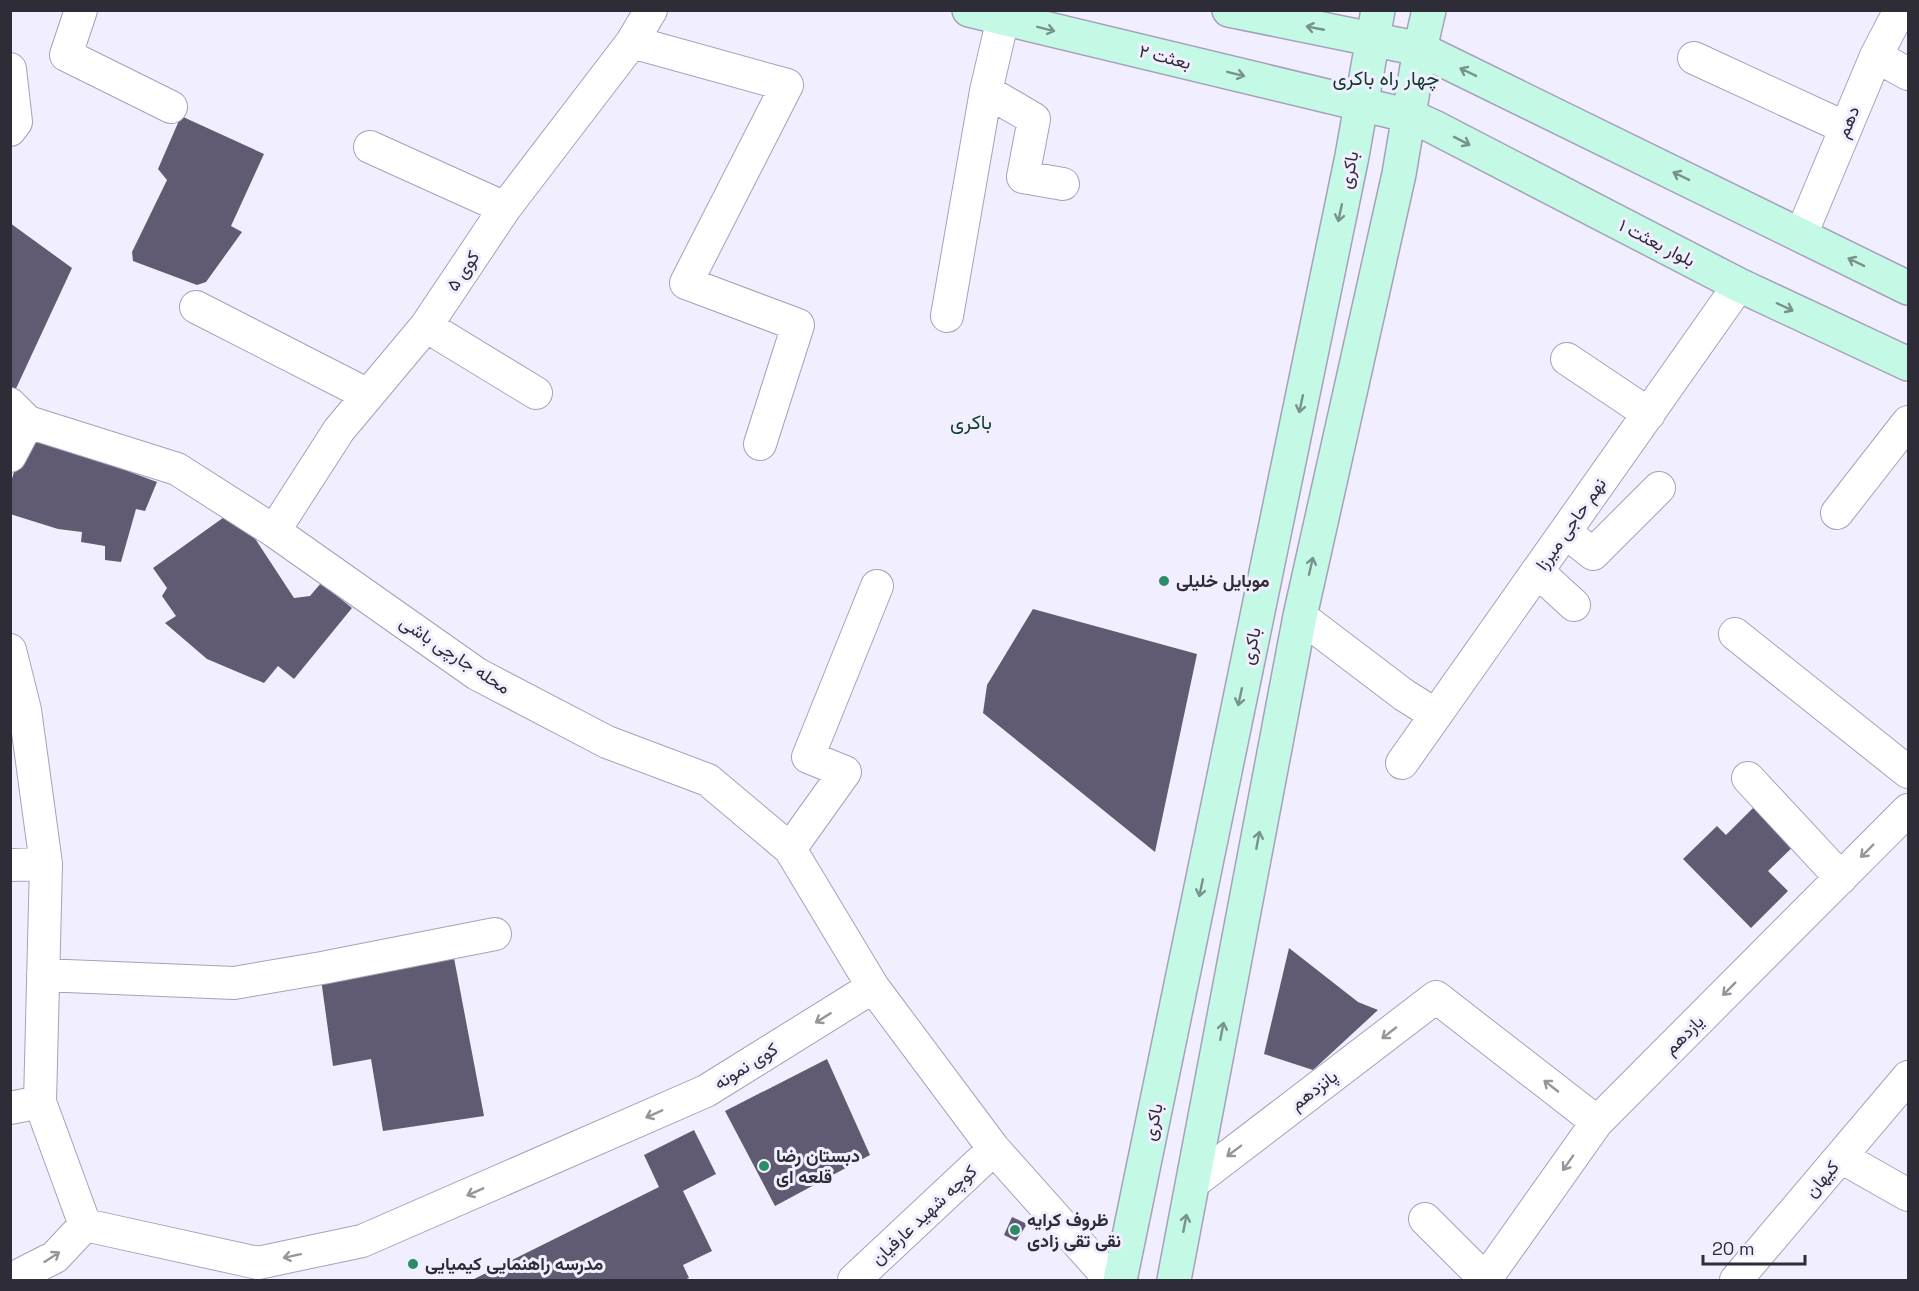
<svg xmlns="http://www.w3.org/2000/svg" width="1919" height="1291" font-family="'Space Grotesk',Vazirmatn,sans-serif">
	<rect width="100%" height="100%" fill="#f1eeff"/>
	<path fill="#605b73" d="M181,116L264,154L231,226L242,232L206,282L197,285L133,261L132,252L167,180L158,169Z
		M10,223L72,268L13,395L10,392Z
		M35,440H44L157,482L145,511L136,509L121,562L105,560V546L81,542L82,532L58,529L10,514V485L19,456Z
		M227,515L250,531L294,598L310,596L321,583L352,608L294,679L278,666L264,683L207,659L165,623L176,616L162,596L167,588L153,568Z
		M1033,609L1197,654L1155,852L983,713L987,685Z
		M1764,797L1803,837L1768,871L1788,891L1751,928L1683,859L1717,826L1726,835Z
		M1289,948L1358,1002L1378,1010L1313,1070L1264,1054Z
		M454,958L484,1116L383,1131L371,1059L333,1066L321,979Z
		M827,1059L870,1155L775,1206L725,1111Z
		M694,1130L716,1174L683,1191L712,1251L683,1265L689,1278L684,1280H472L659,1187L644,1155Z
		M1012,1217L1027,1224L1016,1241L1004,1235Z"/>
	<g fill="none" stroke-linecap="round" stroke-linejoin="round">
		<g stroke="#a6a1bb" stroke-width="34">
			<path id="minor" d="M81,10L66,55L171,107
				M632,42L787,85L686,283L798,325L760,444
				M1876,56L1908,74
				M1694,58L1846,128
				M10,69L16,122L10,130
				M986,91L1034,119L1023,177L1063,184
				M370,147L505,208
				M1801,235L1876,56L1900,10
				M196,307L368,395
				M947,316L986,91L1003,18
				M426,326L536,393
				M1567,359L1649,414
				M10,404L28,422L177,469L274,531L477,674L607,742L708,780L790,849L873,987L994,1149L1111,1280
				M10,456L28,422
				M1837,513L1908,422
				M274,531L339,430L426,326L505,208L632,42L651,10
				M1565,532L1593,554L1659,488
				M1537,571L1574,605
				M1300,616L1404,695L1436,715
				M1735,634L1908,772
				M10,650L25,710L46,864L40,1102L85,1225L258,1263L362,1241L706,1091L873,987
				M1402,763L1739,285
				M1748,778L1841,878
				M790,849L845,772L808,757L877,586
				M10,865L46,864
				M43,975L234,983L322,968L495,934
				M10,1108L40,1102
				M1841,1157L1908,1195
				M1193,1183L1436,997L1597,1122
				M1425,1219L1486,1280
				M10,1280L55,1257L85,1225
				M854,1280L994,1149
				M1485,1280L1597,1122L1908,810
				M1736,1280L1908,1077"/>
		</g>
		<g stroke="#a6a1bb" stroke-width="36">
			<path id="secondary" d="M969,10L1410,116L1434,127L1739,285L1908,364
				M1229,10L1420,49L1908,288
				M1120,1280L1352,156L1378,10
				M1174,1280L1300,616L1399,174L1420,49L1429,10"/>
		</g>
		<use href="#minor" stroke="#fff" stroke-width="32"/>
		<use href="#secondary" stroke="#c4f9e5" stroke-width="33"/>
	</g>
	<defs><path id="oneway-shaft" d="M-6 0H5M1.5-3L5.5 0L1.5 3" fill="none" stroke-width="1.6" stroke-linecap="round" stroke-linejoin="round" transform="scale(1.5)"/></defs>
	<g stroke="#79928e">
		<use href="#oneway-shaft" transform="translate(1315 28) rotate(-169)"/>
		<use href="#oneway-shaft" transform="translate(1046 29) rotate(14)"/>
		<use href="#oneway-shaft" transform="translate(1468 72) rotate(-154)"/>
		<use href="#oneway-shaft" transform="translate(1236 74) rotate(14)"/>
		<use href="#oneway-shaft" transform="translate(1462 141) rotate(27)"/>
		<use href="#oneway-shaft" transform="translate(1681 176) rotate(-154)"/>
		<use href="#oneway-shaft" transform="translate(1340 213) rotate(102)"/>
		<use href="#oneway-shaft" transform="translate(1856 262) rotate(-154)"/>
		<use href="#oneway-shaft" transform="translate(1785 307) rotate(25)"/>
		<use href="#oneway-shaft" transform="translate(1301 404) rotate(102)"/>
		<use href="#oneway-shaft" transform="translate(1311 566) rotate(-77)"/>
		<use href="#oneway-shaft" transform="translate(1240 697) rotate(102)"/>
		<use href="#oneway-shaft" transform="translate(1258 840) rotate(-79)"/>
		<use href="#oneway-shaft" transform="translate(1201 888) rotate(102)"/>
		<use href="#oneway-shaft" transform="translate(1222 1031) rotate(-79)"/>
		<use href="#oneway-shaft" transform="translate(1185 1223) rotate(-79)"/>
	</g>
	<g stroke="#96969a">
		<use href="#oneway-shaft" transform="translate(1867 851) rotate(135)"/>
		<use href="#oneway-shaft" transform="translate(1729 989) rotate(135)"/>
		<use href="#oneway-shaft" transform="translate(823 1018) rotate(148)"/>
		<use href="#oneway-shaft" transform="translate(1389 1033) rotate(142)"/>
		<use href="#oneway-shaft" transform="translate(1551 1086) rotate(-142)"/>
		<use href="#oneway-shaft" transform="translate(654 1114) rotate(156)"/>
		<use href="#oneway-shaft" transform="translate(1234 1151) rotate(143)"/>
		<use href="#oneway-shaft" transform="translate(1568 1163) rotate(125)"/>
		<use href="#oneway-shaft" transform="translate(475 1192) rotate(156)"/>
		<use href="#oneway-shaft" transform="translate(292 1256) rotate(168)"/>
		<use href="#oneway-shaft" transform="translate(52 1257) rotate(-33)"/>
	</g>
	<g fill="#2c8c65" stroke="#f1eeff" stroke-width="2">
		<circle cx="1164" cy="581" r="6"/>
		<circle cx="764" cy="1166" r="6"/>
		<circle cx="1015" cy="1230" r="6"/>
		<circle cx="413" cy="1264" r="6"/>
	</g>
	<g text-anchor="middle" stroke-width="6" stroke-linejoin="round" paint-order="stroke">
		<g font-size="18" fill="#2e2c36" stroke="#f1eeff">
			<text transform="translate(1165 57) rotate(14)" y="6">بعثت ۲</text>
			<text transform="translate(1848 122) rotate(-67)" y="6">دهم</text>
			<text transform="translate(1349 170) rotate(-79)" y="6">باکری</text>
			<text transform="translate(1657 243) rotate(27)" y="6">بلوار بعثت ۱</text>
			<text transform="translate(463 271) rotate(-56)" y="6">کوی ۵</text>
			<text transform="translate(1571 524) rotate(-55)" y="6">نهم حاجی میرزا</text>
			<text transform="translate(1251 646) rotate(-78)" y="6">باکری</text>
			<text transform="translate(455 655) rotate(33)" y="6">محله جارچی باشی</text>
			<text transform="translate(1684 1035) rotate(-45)" y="6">یازدهم</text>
			<text transform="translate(746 1066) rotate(-32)" y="6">کوی نمونه</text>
			<text transform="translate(1314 1090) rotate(-37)" y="6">پانزدهم</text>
			<text transform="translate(1153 1122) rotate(-78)" y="6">باکری</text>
			<text transform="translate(1822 1179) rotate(-50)" y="6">کیهان</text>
			<text transform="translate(924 1215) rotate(-43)" y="6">کوچه شهید عارفیان</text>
		</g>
		<g font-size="18" font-weight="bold" fill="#2e2c36" stroke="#f1eeff" text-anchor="start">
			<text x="1176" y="587">موبایل خلیلی</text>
			<text x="776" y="1162">دبستان رضا<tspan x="776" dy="21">قلعه ای</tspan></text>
			<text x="1027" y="1226">ظروف کرایه<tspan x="1027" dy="21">نقی تقی زادی</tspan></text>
			<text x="425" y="1270">مدرسه راهنمایی کیمیایی</text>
		</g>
		<g font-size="20" fill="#0f3d2a" stroke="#f1eeff">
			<text x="1386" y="85">چهار راه باکری</text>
			<text x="971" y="429">باکری</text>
		</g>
	</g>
	<rect width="1919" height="1291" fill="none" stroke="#2e2c36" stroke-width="24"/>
	<path d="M1703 1255v9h102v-9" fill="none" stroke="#2e2c36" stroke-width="3"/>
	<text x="1712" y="1255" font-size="18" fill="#2e2c36" stroke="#f1eeff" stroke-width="4.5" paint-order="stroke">20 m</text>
</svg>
